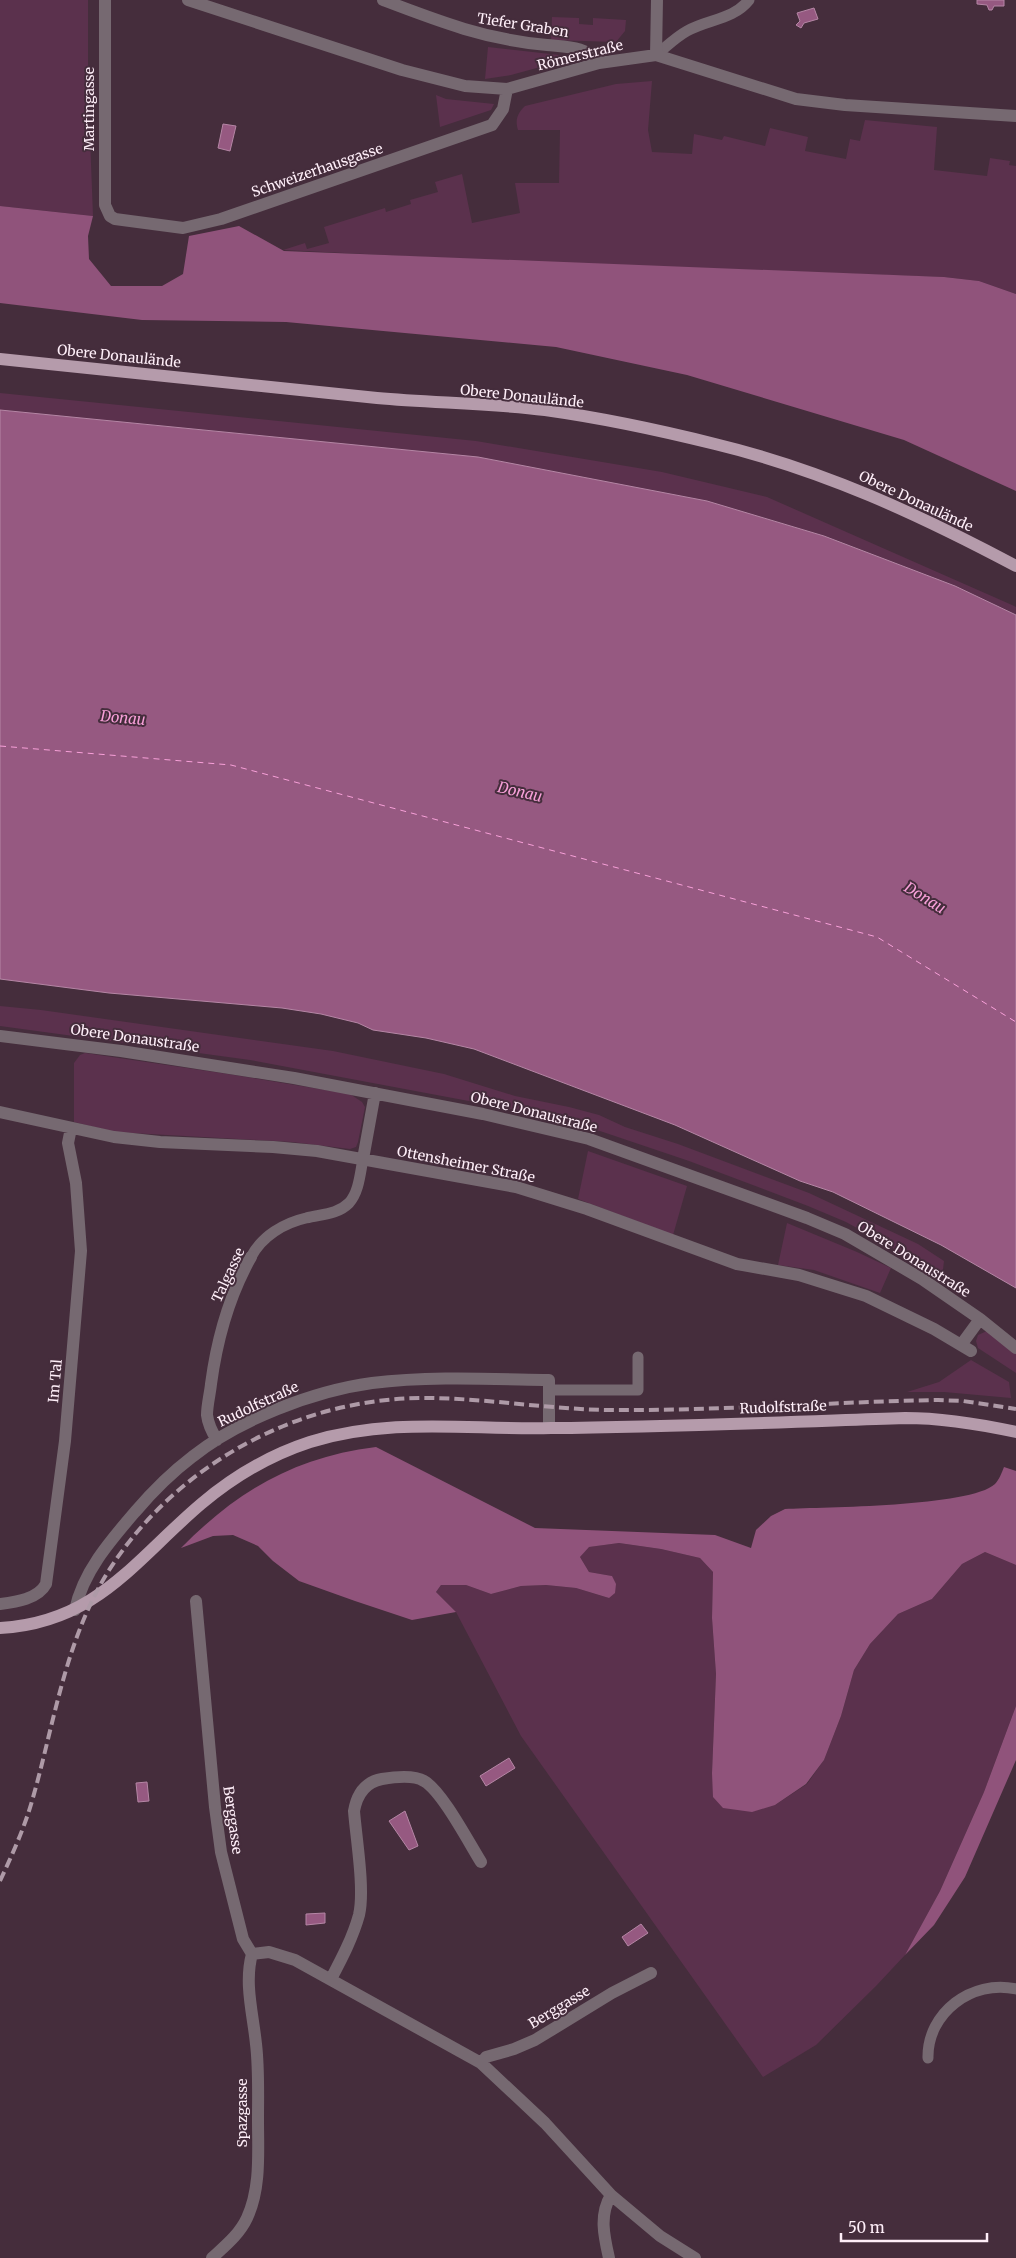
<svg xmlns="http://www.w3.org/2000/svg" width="1016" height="2258" font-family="Merriweather,serif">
	<rect width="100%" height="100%" fill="#452d3c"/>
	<path fill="#5b314d" d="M0,0H88V84L93,216L0,206Z
		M552,17L579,18V24L593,25V18L626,20L625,31L616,42L551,40Z
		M488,47L577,57L511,75L485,79Z
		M652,81L648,130L652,152L692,154L694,134L722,140L724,136L765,146L770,128L808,137L805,151L846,159L850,139L860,141L865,120L937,127L934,170L987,176L990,158L1010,161L1009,165L1016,166V294L979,281L944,277L527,262L283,250L305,243L307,249L329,243L324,227L385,208L386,212L411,204L410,200L438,192L435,182L462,174L472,223L520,213L515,183H559L560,130H518C515,120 517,114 525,106L616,84Z
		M436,95L446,99L494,104L491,110L440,127Z
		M0,393L476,441L662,472L767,497L1012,605L1016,607V615L955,586L825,536L707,501L478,457L0,410Z
		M0,1006L41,1010L333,1051L444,1074L515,1096L569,1107L599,1115L625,1127L678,1144L809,1193L918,1244L944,1261L942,1278L886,1244L846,1222L808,1206L689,1161L603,1132L544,1115L250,1060L0,1026Z
		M85,1053L228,1074L350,1094L362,1102L365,1107L358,1142L356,1147L350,1149L292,1142L114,1132L74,1122V1063L80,1055Z
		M588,1151L687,1186L673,1235L578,1199Z
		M787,1223L857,1252L891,1268L880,1293L814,1270L778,1265Z
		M987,1331L1016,1354V1373L978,1348L976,1341L978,1335Z
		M971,1360L1009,1382L1011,1398L944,1392H907L939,1382Z
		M619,1543L661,1549L700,1558L713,1572L712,1618L716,1674L712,1773L775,1805L807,1784L824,1760L841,1716L854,1670L870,1644L898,1614L932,1599L962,1564L985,1552L1016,1565V1706L984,1792L940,1891L905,1955L876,1986L816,2045L763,2077L521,1736L456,1612L436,1592L441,1585H466L491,1594L521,1586L546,1585L576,1588L609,1598L612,1576L589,1572L580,1557L588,1547Z"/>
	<path fill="#90537b" d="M0,206L93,216L88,236L89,259L111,286H162L183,274L189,236L239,226L284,251L944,277L979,281L1016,294V491L904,440L687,375L556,347L286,322L142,320L0,303Z
		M376,1447L535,1528L715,1535L751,1548L756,1530L771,1516L785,1509C823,1507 970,1507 995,1484C999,1480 1002,1472 1004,1467L1016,1471V1565L985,1552L962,1564L932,1599L898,1614L870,1644L854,1670L841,1716L824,1760L806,1784L775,1805L752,1812L723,1808L713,1797L712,1773L716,1674L712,1618L713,1572L700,1558L661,1549L619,1543L589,1547L580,1557L589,1572L612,1576L616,1584L615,1593L609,1598L576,1588L546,1585L521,1586L491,1594L466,1585H441L436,1592L456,1612L412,1620L355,1601L299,1581L273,1561L258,1546L233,1535L213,1536L181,1548C237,1491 295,1457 376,1447Z
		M1016,1706V1760L965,1877L934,1925L905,1955L940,1891L984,1792Z"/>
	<path fill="#965981" stroke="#b586a5" d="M977,0H1004V6H994L992,10H989L987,5L977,4Z
		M814,8L818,19L804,23L801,28L796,25L800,21L797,13Z
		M223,124L236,126L230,151L218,148Z
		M0,410L478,457L707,501L824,536L955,586L1016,615V1288L941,1245L833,1192L800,1181L675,1125L474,1049L426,1038L373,1030L358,1023L321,1014L282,1008L109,993L0,979Z
		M509,1758L515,1768L486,1786L480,1776Z
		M147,1782L149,1801L138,1802L136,1783Z
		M405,1811L418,1846L409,1850L389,1821Z
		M325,1913V1923L306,1925V1914Z
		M641,1924L648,1933L628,1946L622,1937Z"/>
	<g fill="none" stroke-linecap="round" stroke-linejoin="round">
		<path stroke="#f8a0d9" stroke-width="1" stroke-dasharray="6 5" stroke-linecap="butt" d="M0,746L231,765L877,937L1016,1022"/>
		<path stroke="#766971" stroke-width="11" d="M656,55C666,47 676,37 687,31C708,19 733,20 749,0
			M251,1257C262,1236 284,1223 306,1218C321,1214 337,1215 349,1203C359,1192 360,1174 363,1159
			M549,1390H638V1357
			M928,2058C927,2013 972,1979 1016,1989"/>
		<path stroke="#766971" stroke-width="12" d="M105,0V205L110,216L115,219L183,228L221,219L492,125L503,109L507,89
			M188,0L402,70L465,86L507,89L599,63L656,55L796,99L845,105L1016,116
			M383,0C438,21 487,40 547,45C565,47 588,46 599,63
			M656,55L657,0
			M0,1036L121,1051L294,1078L483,1114L589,1139L807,1218L845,1234L922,1279L980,1319L1016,1348
			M0,1112L114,1137L160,1142L273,1147L317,1151L516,1187L587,1209L737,1264L799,1275L866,1296L934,1329L971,1351
			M363,1159L375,1093
			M961,1345L980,1319
			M217,1440C212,1432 208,1424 207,1415C207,1405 210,1394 211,1384C217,1339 229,1296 251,1257
			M196,1601L215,1807L221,1852L243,1939L252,1954
			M0,1604C16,1602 38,1599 46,1584L65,1441L81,1251L76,1183L68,1143L71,1128
			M75,1610C83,1572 110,1541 135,1512C152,1492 171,1473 192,1457C238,1420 313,1391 372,1383C430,1376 490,1379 549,1380V1428
			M252,1954L269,1952L295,1960L481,2063L545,2123L611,2195L660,2236L695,2258
			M331,1979C342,1958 353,1937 359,1915C365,1890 356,1837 354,1811C357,1794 365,1782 382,1779C394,1777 414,1775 424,1781C442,1791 469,1843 481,1862
			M481,2063L486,2057L514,2049L535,2040L612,1993L651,1973
			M212,2258C225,2246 239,2235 247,2218C261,2188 258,2152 258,2120C258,2095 259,2069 256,2044C253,2014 244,1983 252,1954
			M609,2258C604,2236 599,2215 611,2195"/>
		<path stroke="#b59bab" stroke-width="12" d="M0,359C125,373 251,385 377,398C432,403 489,403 545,410C602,418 659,430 715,444C823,470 918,514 1016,566
			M0,1628C96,1623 135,1560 201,1504C233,1477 270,1455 310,1442C391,1417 468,1430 551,1428C669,1427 787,1422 905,1418C943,1418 979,1424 1016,1432"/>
		<path stroke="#ae9aa7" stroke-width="4" stroke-dasharray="10 5" stroke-linecap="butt" d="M0,1881C12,1855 24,1829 32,1801C54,1725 64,1645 106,1575C173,1466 297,1398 424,1398C485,1398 546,1409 608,1410C718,1411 828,1402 938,1400L963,1401L1016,1409"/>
	</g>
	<g text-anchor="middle" stroke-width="4" stroke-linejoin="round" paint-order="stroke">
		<g font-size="14" fill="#feeef8" stroke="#452d3c">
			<text transform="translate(523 25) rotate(9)" y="5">Tiefer Graben</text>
			<text transform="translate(580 55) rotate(-14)" y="5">Römerstraße</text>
			<text transform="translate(89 109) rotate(-90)" y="5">Martingasse</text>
			<text transform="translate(317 170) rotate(-19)" y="5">Schweizerhausgasse</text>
			<text transform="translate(119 356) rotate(6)" y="5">Obere Donaulände</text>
			<text transform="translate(522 396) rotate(6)" y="5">Obere Donaulände</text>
			<text transform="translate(916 501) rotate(25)" y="5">Obere Donaulände</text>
			<text transform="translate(135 1038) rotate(8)" y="5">Obere Donaustraße</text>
			<text transform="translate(534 1112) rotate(14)" y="5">Obere Donaustraße</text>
			<text transform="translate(466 1164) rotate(11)" y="5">Ottensheimer Straße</text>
			<text transform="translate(914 1259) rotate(32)" y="5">Obere Donaustraße</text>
			<text transform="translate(228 1275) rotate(-65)" y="5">Talgasse</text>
			<text transform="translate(55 1381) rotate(-85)" y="5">Im Tal</text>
			<text transform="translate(258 1404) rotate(-25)" y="5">Rudolfstraße</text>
			<text transform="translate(783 1407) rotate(-2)" y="5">Rudolfstraße</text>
			<text transform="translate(233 1820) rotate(82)" y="5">Berggasse</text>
			<text transform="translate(559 2007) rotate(-31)" y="5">Berggasse</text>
			<text transform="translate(242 2113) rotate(-90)" y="5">Spazgasse</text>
		</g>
		<g font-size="15" font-style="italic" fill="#f8a0d9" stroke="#452d3c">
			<text transform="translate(123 718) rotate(5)" y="5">Donau</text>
			<text transform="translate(520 792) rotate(13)" y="5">Donau</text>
			<text transform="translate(925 898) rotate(32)" y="5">Donau</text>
		</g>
	</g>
	<path d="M841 2233v8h146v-8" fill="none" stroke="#feeef8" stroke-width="2.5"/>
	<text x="848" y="2233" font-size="15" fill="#feeef8" stroke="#452d3c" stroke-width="4" paint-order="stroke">50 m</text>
</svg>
